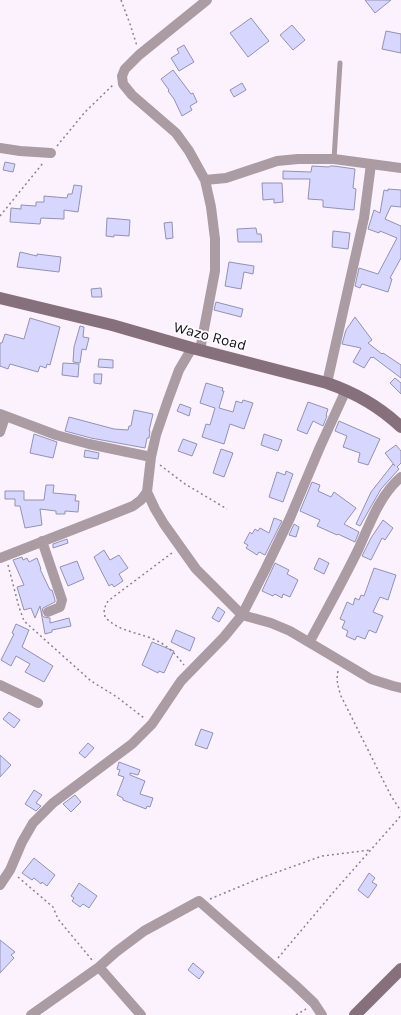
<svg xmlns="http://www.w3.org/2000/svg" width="401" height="1015" font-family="Karla,sans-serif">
	<rect width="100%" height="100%" fill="#fbf2fe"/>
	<path fill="#d7d6fe" stroke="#9292b1" d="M365,0H391L375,13Z
		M251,18L269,41L248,57L230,33Z
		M292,25L305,40L293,50L280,35Z
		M386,31L401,34V53L382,49Z
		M184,45L194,62L179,71L171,58L179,53L177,49Z
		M173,70L191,94L193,93L197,102L190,106L192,110L182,116L174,99L168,91L169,90L161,79Z
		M242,83L246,90L234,97L230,90Z
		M5,162L15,164L13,172L3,170Z
		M312,166L329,167L330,166H334L355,169L353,188L356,189L354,210L323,207V200L308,199L310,179H283V171L311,172Z
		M262,183H282L283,202L274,203V199L263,200Z
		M74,185L82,186L78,212L64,210V219L41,218L40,224L10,222L11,208L21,209V205L36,206V202H44V196L67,198L68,194H72Z
		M388,189L401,190V207L391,206L385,219L401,226V258L390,278L392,279L388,292L362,284L360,288L355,286L359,268L378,274L397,238L380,231L379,233L368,229L374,210L380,213L384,190L388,191Z
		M107,218L130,220L129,236L114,235V237L106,236Z
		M172,222L173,238L166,239L164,223Z
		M256,228L257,234H261L262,242H238L237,229Z
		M333,231L350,233L348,249L332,247Z
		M20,252L37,256V254L61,257L59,272L17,267Z
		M229,262L254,266L253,274L244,272L241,289L225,286Z
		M101,288L102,297H92L91,289Z
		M216,302L243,309L241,317L214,310Z
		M355,317L372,340L368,343L382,354L383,353L401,365V378L373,357L372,358L371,357L364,368L353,362L361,348L342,344L346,330Z
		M30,318L60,327L50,365L47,364L46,368L40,366L38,372L10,364L8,369L0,366V343H2L5,334L24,339Z
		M80,326L84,327L83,337L89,338L86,350L82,349L80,363L73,362L74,347Z
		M99,359L113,360V368L98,367Z
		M63,363L79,364L78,377L62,375Z
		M94,374H102L101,384L94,383Z
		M395,378L401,383V394L390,383Z
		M206,383L223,388L222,391H224L219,408L233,412L236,401L242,403L243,400L253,403L244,429L230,424L224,444L202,437L206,424L210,425L215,408L200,403Z
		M308,402L328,409L326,415L327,416L323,426L313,421L307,434L297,430Z
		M180,404L191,408L189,416L177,411Z
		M134,410L153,414L149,431H150L149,438H147L145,448L91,438L65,431L69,417L114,429L128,430L129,426H131Z
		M339,421L380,439L368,465L358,462L360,453L343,447L347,436L335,431Z
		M34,434L57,442L53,458L30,453Z
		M264,434L282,440L278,451L261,445Z
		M183,439L197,444L192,456L178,451Z
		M396,445L401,451V463L397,467L399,469L381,489L360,526L356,524L371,492L393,464L395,466L385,453Z
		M221,449L233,453L224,477L213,473Z
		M85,450L99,453L98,459L84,457Z
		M286,471L293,474L283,502L269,497L277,472L285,475Z
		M312,482L320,485L318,491L331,497L334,492L356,508L344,524L359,532L355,542L338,534L337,535L317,526L320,520L300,511Z
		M46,485H54L53,493L76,495L75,501H79L78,512L65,511V514H56V511L40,509L42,525L25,528L20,506H15V499H5V491H24V500H44Z
		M274,518L282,521L265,555L259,552L257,555L246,548L248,545L244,543L250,532L252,534L255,529L258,531L260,528L269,533Z
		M383,520L393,528L385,540L382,538L371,560L362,556L371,538Z
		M294,524L299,527L296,537L289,535Z
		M67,539L68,543L53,548V544Z
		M104,550L110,560L119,555L128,568L119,574L123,581L114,587L112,584L109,586L94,557Z
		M22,557L23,560L27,558L29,562L37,558L41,569H40L50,590H52L55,600V602L43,608L42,612V615L44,617L50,618V623L69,618L71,626L52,630V632L45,634L40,606L35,618L31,608L24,610L17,587L24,585L13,560Z
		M319,558L329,563L324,574L314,569Z
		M77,561L84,579L68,586L60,567Z
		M275,563L289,570L287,574L298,580L290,597L283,594L282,598L275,594L273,596L262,591Z
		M374,568L396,575L388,600L380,597L373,612L383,616L376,633L369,630L365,639L357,636L355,640L346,636L348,631L342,628L345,621L340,619L347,602L353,605L355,598L359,600L361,595L364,596Z
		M218,607L225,612L219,622L212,618Z
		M16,624L29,630L22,647L53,666L44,682L25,672L30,664L16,656L11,666L1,660L14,634L12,633Z
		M176,630L195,638L190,651L171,642Z
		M152,642L174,651L164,673L159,671L158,673L142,665Z
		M9,712L20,720L14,728L3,719Z
		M201,729L213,733L207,749L195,745Z
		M88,743L94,748L85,758L79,753Z
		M0,755L11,765L0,777Z
		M119,762L140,770L138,775L130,773V775L145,781L140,794L153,798L150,807L147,806L146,809L123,800V798L117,795L124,777L118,775L120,770L117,769Z
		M34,790L42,795L36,803L41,806L36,811L25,804Z
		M75,795L81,802L71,812L63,804Z
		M34,858L55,875L47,886L42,882L41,884L34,878L32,880L22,873Z
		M369,873L375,878L372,882L377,885L368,898L358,890Z
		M79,883L97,896L89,908L83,904L80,907L72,901L74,898L71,896Z
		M0,940L15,952L11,955L14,958L0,973Z
		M193,963L204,972L199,979L188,970Z"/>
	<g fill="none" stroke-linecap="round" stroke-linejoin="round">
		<path stroke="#8a828d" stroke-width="1.5" stroke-dasharray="2 3" stroke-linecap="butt" d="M121,0L130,24L137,46
			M57,146L85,112L114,84
			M0,216L43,163
			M160,465L185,484L227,509
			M172,553L108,601L104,609L105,617C118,631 136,632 153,639C166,644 176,654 184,665
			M8,565L19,607L24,621L91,681L117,697L144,718
			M338,671C336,680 338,687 341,696L391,796L401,811
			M18,877L53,907L58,919L92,960
			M210,899L258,879L322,856L370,850
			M278,958L337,888L399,818L401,814
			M296,1015L306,1009"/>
		<path stroke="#ab9ba2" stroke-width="5" d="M334,159L340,63"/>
		<path stroke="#ab9ba2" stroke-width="10" d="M0,148L20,151L51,153
			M205,180L226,178L277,161L298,159H334L401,168
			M200,350L215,271V239L211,207L205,180L189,151L176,133L132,95L123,84L122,76L125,69L139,55L207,0
			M327,383L364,218L371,164
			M0,414L56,435L89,444L151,457
			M0,432L5,417
			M147,492L155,509L164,524L196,569L242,615L271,623L290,631L371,679L393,686L401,688
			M42,541L62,600L60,607L48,612
			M0,558L113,514L133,506L141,500L147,492L151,457L156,435L168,400L179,370L192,348
			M310,641C326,611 343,581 358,550C370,524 379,496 401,477
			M0,685L38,703
			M0,885L10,870L22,842L33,823L53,803L132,744L152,724L181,681L224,637L242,615L265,570L290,518L320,447L346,390
			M99,967L116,952L144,931L199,901L295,985L314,1003L322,1015
			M31,1015L99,967L141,1015"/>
		<path stroke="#86707b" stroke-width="12" d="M0,298L112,325L192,348L327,383C356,393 379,406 401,427
			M355,1015L401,969"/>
	</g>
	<g text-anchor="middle" stroke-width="3.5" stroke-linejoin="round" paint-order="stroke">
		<g font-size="15" fill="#19111c" stroke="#fff">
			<text transform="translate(210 336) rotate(15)" y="5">Wazo Road</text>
		</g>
	</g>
</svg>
